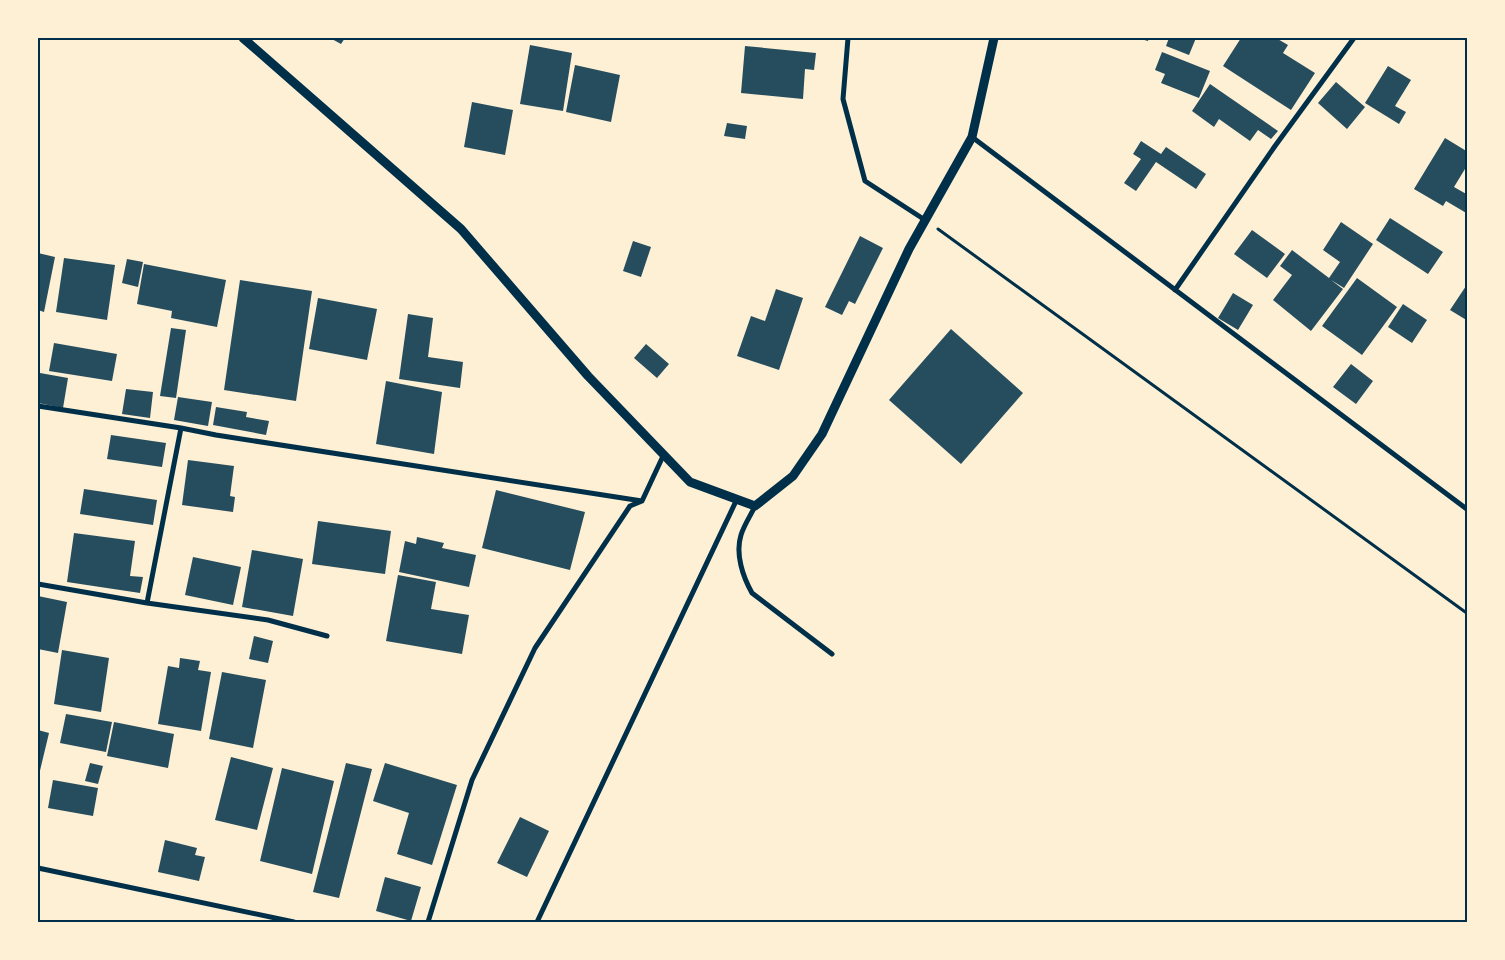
<svg xmlns="http://www.w3.org/2000/svg" width="1505" height="960" font-family="'Fira Sans',sans-serif">
	<rect width="100%" height="100%" fill="#fdf0d5"/>
	<path fill="#264d5e" d="M330,38H345L341,44Z
		M1137,38H1149L1148,41Z
		M1169,38H1196L1189,55L1166,46Z
		M1241,38H1276L1288,45L1283,53L1315,73L1291,110L1223,66Z
		M530,45L572,53L563,111L520,104Z
		M745,46L816,53L814,70L805,69L803,99L741,93Z
		M1162,52L1210,71L1199,98L1161,83L1165,74L1155,70Z
		M575,65L620,75L611,122L566,112Z
		M1388,66L1411,80L1395,106L1406,112L1399,124L1365,103Z
		M1336,82L1365,107L1347,129L1318,103Z
		M1210,84L1278,131L1271,139L1258,130L1250,141L1219,119L1214,127L1192,111Z
		M472,102L513,110L505,155L464,147Z
		M727,123L747,126L745,139L724,136Z
		M1445,138L1468,152V164L1454,187L1468,195V214L1446,201L1443,206L1414,189Z
		M1141,141L1161,154L1166,147L1206,174L1196,189L1156,162L1136,191L1124,183L1141,159L1133,154Z
		M1390,218L1443,252L1428,274L1376,240Z
		M1341,222L1373,244L1344,288L1331,280L1343,289L1311,331L1273,300L1292,275L1280,266L1292,250L1329,278L1340,262L1323,250Z
		M1252,230L1285,254L1267,278L1234,254Z
		M860,236L883,248L855,304L849,301L842,315L825,307Z
		M633,241L651,247L641,277L623,271Z
		M38,253L55,257L44,312L38,310Z
		M64,258L115,265L107,320L56,312Z
		M127,259L143,262L138,287L122,283Z
		M144,264L226,280L217,327L171,318L172,311L137,304Z
		M1357,278L1397,307L1362,355L1322,326Z
		M240,280L312,291L296,401L224,390Z
		M1468,283V321L1450,310Z
		M776,289L803,298L779,370L737,356L751,316L765,321Z
		M1233,293L1253,305L1238,330L1218,318Z
		M318,298L377,309L367,360L309,349Z
		M1403,304L1427,320L1412,343L1388,327Z
		M408,314L433,318L428,357L463,362L460,388L399,379Z
		M171,328L186,330L176,398L160,396Z
		M951,329L1023,393L961,464L889,400Z
		M54,343L117,354L112,381L49,371Z
		M646,344L669,364L657,378L634,358Z
		M1351,364L1373,381L1356,404L1333,387Z
		M40,373L68,378L63,408L38,403V391Z
		M386,381L442,392L434,454L376,444Z
		M126,389L153,392L150,418L122,414Z
		M178,397L212,402L208,426L174,420Z
		M216,407L247,412L246,417L269,421L266,435L213,425Z
		M111,435L166,443L162,467L107,459Z
		M188,460L234,466L230,496L235,497L233,512L182,505Z
		M84,489L157,500L153,525L80,514Z
		M496,490L585,512L570,570L482,548Z
		M318,521L391,531L385,574L312,564Z
		M74,533L135,541L130,576L143,577L140,593L67,582Z
		M417,537L444,543L442,548L476,555L469,587L399,572L405,541L416,544Z
		M252,550L303,559L293,616L242,607Z
		M193,557L241,567L233,605L185,595Z
		M398,575L436,582L431,609L469,615L462,654L386,641Z
		M38,596L67,602L58,653L38,649Z
		M254,636L273,641L268,663L249,659Z
		M62,650L109,658L101,712L54,704Z
		M180,658L200,661L198,670L211,672L201,731L158,724L168,666L179,668Z
		M222,672L266,680L253,748L209,739Z
		M66,714L112,722L106,752L60,743Z
		M114,722L174,734L168,768L107,756Z
		M38,730L49,733L38,779Z
		M231,757L273,768L257,830L215,820Z
		M90,763L103,766L98,784L85,781Z
		M346,763L372,769L339,898L313,892Z
		M385,763L457,785L432,865L397,854L409,813L373,801Z
		M282,768L334,781L312,874L260,861Z
		M53,780L98,788L93,816L48,808Z
		M520,817L549,831L527,877L497,863Z
		M165,840L197,848L195,855L205,857L199,881L158,872Z
		M385,877L421,887L411,921L376,911Z"/>
	<g fill="none" stroke-linecap="round" stroke-linejoin="round">
		<path stroke="#003049" stroke-width="3" d="M938,229L1468,614"/>
		<path stroke="#003049" stroke-width="5" d="M848,38L843,99L865,181L925,220
			M972,137L1468,510
			M1175,290L1275,146L1354,38
			M38,406L181,428L216,435L642,501
			M755,506C751,515 744,525 741,535C735,554 743,577 752,593L832,654
			M38,584L147,603L268,620L327,636
			M147,603L181,428
			M38,868L294,922
			M428,922L472,780L535,648L630,506L642,501L664,454
			M537,922L737,499"/>
		<path stroke="#003049" stroke-width="9" d="M243,38L461,229L588,376L690,482L755,506L793,476L822,434L909,249L972,137L994,38"/>
	</g>
	<rect width="1505" height="960" fill="none" stroke="#fdf0d5" stroke-width="78"/>
	<rect x="39" y="39" width="1427" height="882" fill="none" stroke="#003049" stroke-width="2"/>
</svg>
